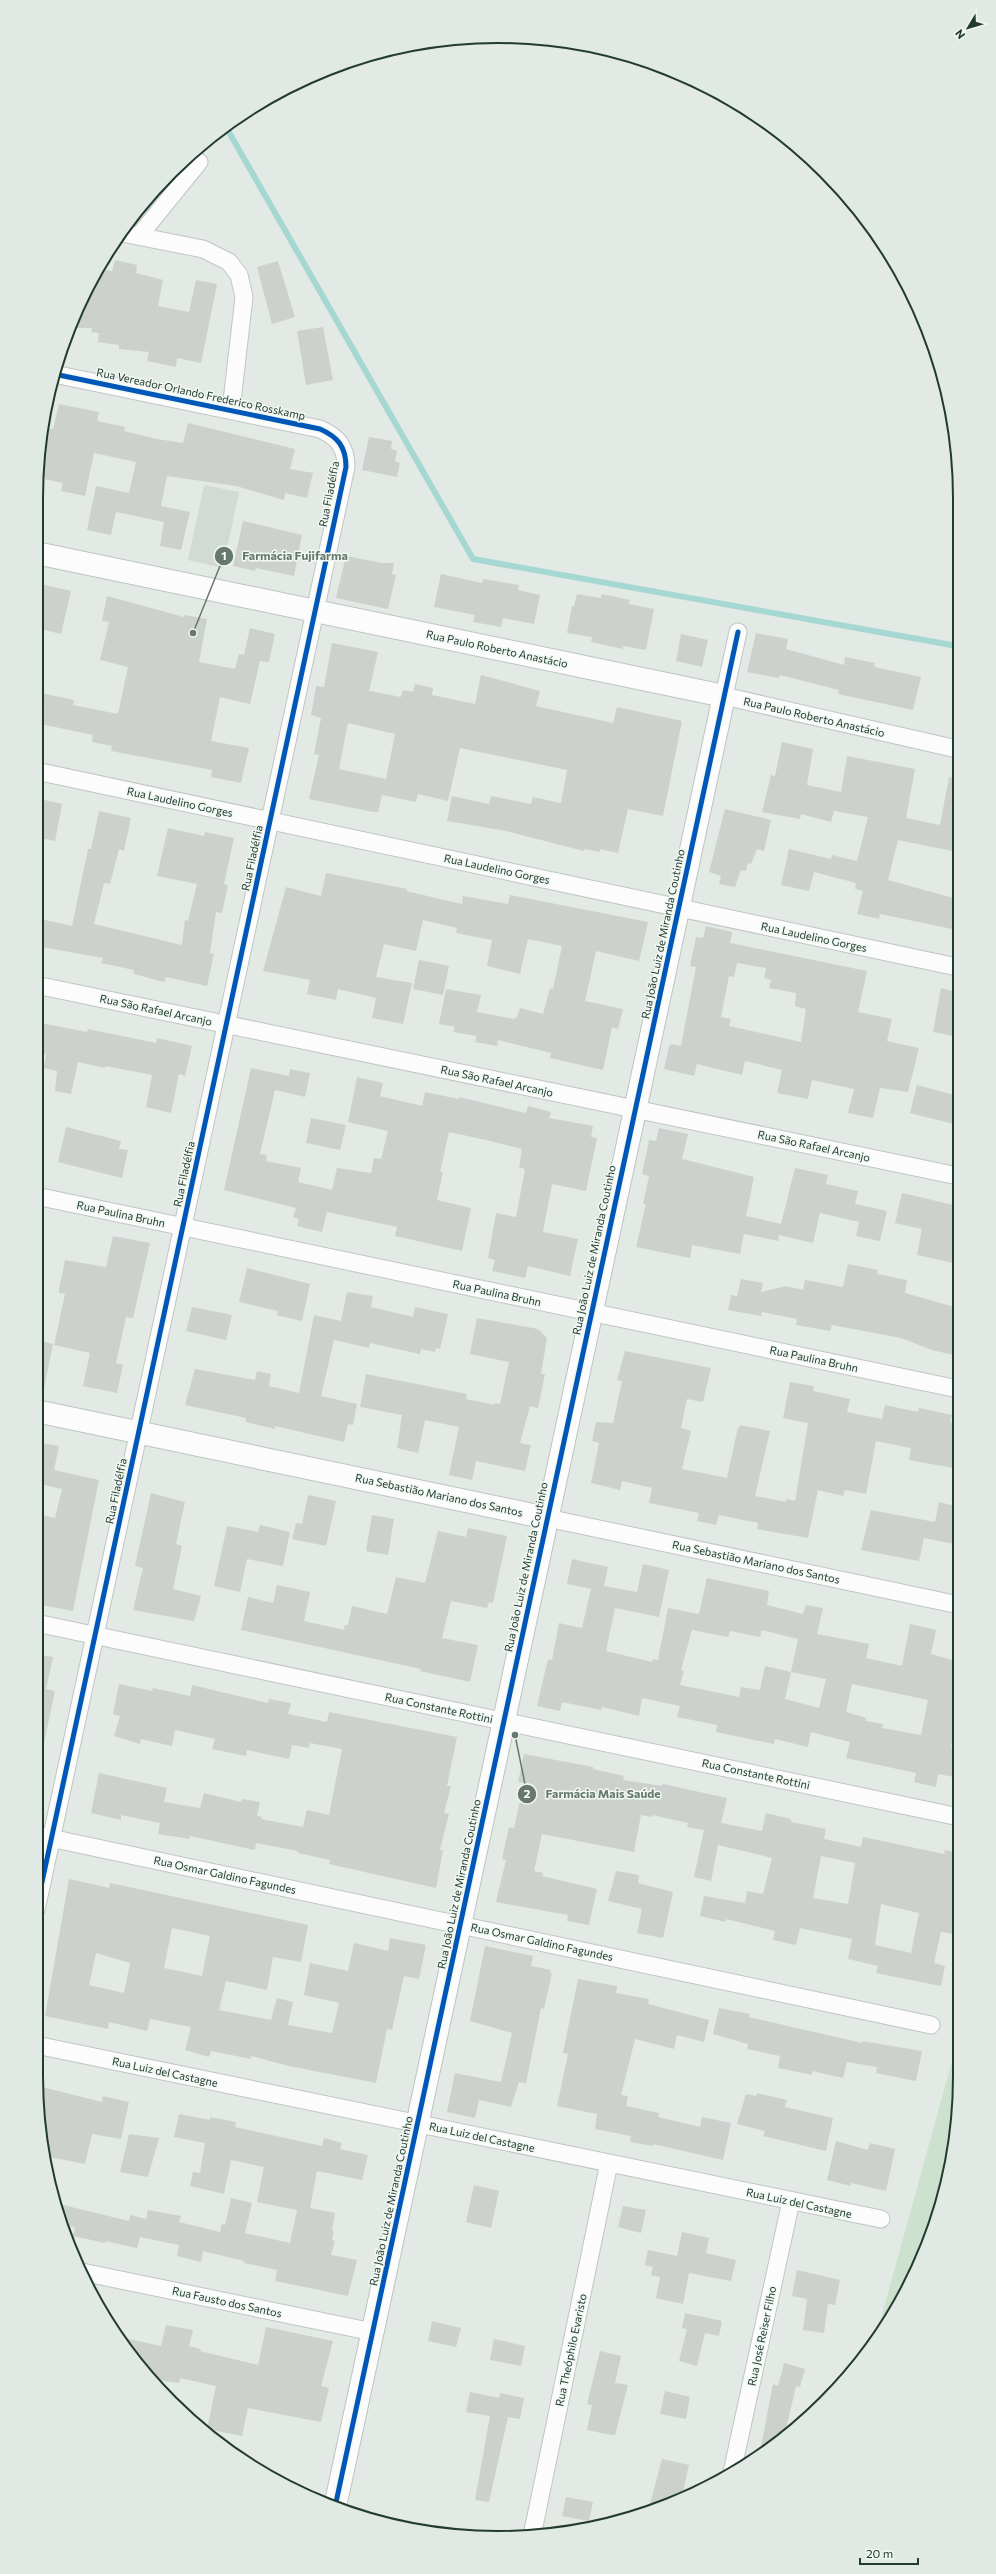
<svg xmlns="http://www.w3.org/2000/svg" width="996" height="2574" font-family="Commissioner,sans-serif">
	<rect width="100%" height="100%" fill="#e3e9e5"/>
	<path fill="#d1dad4" d="M204,485L239,492L223,568L188,560Z"/>
	<path fill="#cce2ce" d="M960,2032V2076L944,2196L912,2280L875,2340Z"/>
	<g fill="none" stroke-linecap="round" stroke-linejoin="round">
		<path stroke="#a5d7d3" stroke-width="6" d="M226,127L473,559L957,646"/>
	</g>
	<path fill="#ccd1ce" fill-rule="evenodd" d="M115,260L137,265L136,273L163,280L158,306L189,312L196,280L217,284L201,363L177,358L176,367L147,361L149,352L119,349V345L98,342L99,333L91,332L92,328H71L84,293L99,269L112,271Z
		M278,261L295,317L272,324L257,267Z
		M323,327L333,380L306,385L297,331Z
		M59,404L99,412L97,421L125,427L124,431L157,439L183,443L188,423L295,449L290,469L313,473L307,498L285,493L284,500L236,486L167,476L161,506L190,512L181,550L160,546L164,522L116,512L111,535L87,530L96,486L129,493L136,462L94,453L85,496L61,491L63,483L39,478L45,428L53,429Z
		M369,437L392,441L391,449L397,451L395,461L400,463L397,477L362,470Z
		M243,521L302,535L294,576L256,568L255,571L233,566Z
		M346,556L382,563H394L392,574L396,575L388,609L336,598Z
		M441,574L482,583L483,579L519,585L518,590L540,595L534,624L503,618L501,627L473,622L475,615L434,607Z
		M36,583L71,591L61,634L36,628Z
		M577,594L601,598L602,594L630,600L629,604L654,609L646,650L623,646V649L591,642L592,637L567,633L572,606H574Z
		M107,596L184,617V615L207,619L199,662L235,669L239,654L244,655L250,628L275,634L269,662L260,661L250,704L220,697L211,741L249,748L241,783L211,777L212,770L111,751L112,746L92,742L93,735L36,723V692L74,700L73,705L118,714L128,667L100,660L109,622L102,621Z
		M756,633L788,639L786,649L844,665L845,657L875,663L874,667L921,677L913,710L838,694L839,690L780,675L779,678L747,672Z
		M681,634L708,640L702,667L676,661Z
		M332,643L378,652L369,691L401,697L403,690L413,692L415,684L433,688L432,695L475,704L481,675L540,691L536,706L613,723L617,707L682,721L663,816L628,809L618,853L600,849V852L585,849L584,851L506,831L447,821L452,796L489,804L491,796L531,804L533,797L561,803L567,770L460,748L448,801L418,794L416,802L382,795L378,812H373L309,799L319,755L314,754L321,718L311,715L316,686L324,687ZM348,723L395,734L386,779L339,769Z
		M782,742L813,749L807,785L841,792L847,756L915,769L906,818L940,825L949,777L957,778V852L898,840L888,880L957,899V930L880,914L879,919L857,914L863,891L855,889L856,883L814,872L809,891L781,885L789,849L831,859L832,855L857,861L868,817L834,811L831,822L801,814L800,819L762,812L771,775L775,776Z
		M36,798L62,804L55,841L36,837Z
		M725,809L771,820L764,851L757,849L751,864L748,863L746,871L741,870L735,887L719,884L721,876L709,872Z
		M99,811L131,818L124,851L119,849L110,884L104,883L94,924L182,945L185,920L188,921L197,884L157,876L168,828L204,836L205,832L234,838L224,884L228,885L222,913L216,912L210,953L214,954L207,986L166,977L164,982L134,974V970L101,963L103,958L36,946V918L72,926L88,849H91Z
		M326,873L407,889L406,891L462,904L463,896L508,904L510,895L648,922L639,961L596,951L585,1001L623,1009L618,1029L612,1027L603,1070L550,1058L551,1053L498,1040L497,1046L475,1042L477,1036L453,1032L455,1027L439,1024L446,989L481,995L477,1012L514,1019L517,1017L520,1008L543,1014L550,988L553,989L562,946L528,939L520,974L487,966L492,940L456,933L457,928L423,920L416,951L384,944L376,977L412,983L403,1024L372,1018L376,998L338,989L336,1000L307,994L310,980L263,971L286,887L321,896Z
		M706,926L732,932L730,943L867,971L858,1012L892,1019L887,1041L919,1048L908,1092L880,1088L873,1118L848,1113L854,1089L812,1080L808,1099L777,1093L782,1070L745,1061L742,1075L697,1064L694,1076L664,1069L669,1046L671,1044L681,1046L696,967L690,966L696,937L703,938ZM737,963L766,968L764,978L771,980L769,988L796,993L795,1006L806,1009L801,1042L729,1026L731,1019L721,1017L729,976L734,977Z
		M419,960L449,966L443,995L413,989Z
		M941,988L957,992V1026L956,1025L953,1036L933,1032Z
		M36,1022L87,1032L88,1029L156,1043L157,1038L192,1046L185,1076L179,1074L171,1113L146,1107L152,1075L105,1066V1068L78,1062L71,1094L55,1091L57,1071L44,1068L46,1054L36,1052Z
		M251,1068L289,1076L290,1069L310,1073L305,1097L275,1090L260,1154L267,1155L266,1161L301,1168L298,1182L332,1190L337,1168L371,1173L374,1158L381,1159L388,1131L348,1122L357,1077L383,1083L380,1096L422,1106L425,1092L459,1099V1097L526,1113L528,1106L551,1112L549,1118L593,1126L591,1137L597,1138L586,1191L552,1184L543,1232L578,1239L570,1276L528,1266L525,1278L492,1271L495,1260L488,1258L496,1213L516,1217L525,1169L519,1167L522,1149L486,1140L449,1132L440,1172H443L437,1200L471,1208L462,1251L395,1236L397,1227L327,1212L322,1232L297,1226L299,1219L293,1217L296,1208L224,1190Z
		M917,1085L958,1096V1125L910,1113Z
		M311,1118L346,1125L340,1150L306,1143Z
		M66,1127L121,1141L119,1149L128,1150L122,1178L58,1162Z
		M659,1128L688,1134L682,1159L754,1177L746,1216L781,1224L795,1168L828,1175L826,1184L858,1191L855,1204L887,1211L880,1241L856,1236L859,1222L820,1213L813,1243L779,1235L778,1241L744,1234L740,1254L692,1245L690,1258L636,1247L646,1204H643L649,1176L642,1174L649,1140L656,1141Z
		M902,1193L958,1206V1264L917,1255L922,1229L895,1223Z
		M113,1236L150,1243L133,1318L126,1317L116,1363L123,1365L117,1393L83,1386L90,1353L54,1345L65,1294L59,1293V1289L65,1260L106,1267Z
		M848,1264L878,1270L877,1274L907,1280L905,1293L958,1308V1356L932,1350L901,1338L832,1325L830,1331L796,1325L797,1319L762,1312L761,1316L728,1310L731,1295L737,1296L741,1279L763,1283L761,1292L786,1286L803,1290L805,1280L843,1287Z
		M247,1268L310,1284L302,1321L277,1315L278,1311L239,1302Z
		M347,1292L373,1296L371,1307L413,1317L415,1307L448,1314L440,1349L436,1348L435,1352L421,1349L420,1354L370,1343L369,1348L334,1340L321,1396L357,1404L353,1425L348,1424L344,1442L275,1426V1429L246,1422V1418L185,1405L195,1369L255,1380L257,1371L271,1374L269,1386L299,1393L314,1315L341,1321Z
		M192,1307L232,1315L226,1340L186,1331Z
		M477,1318L538,1329L547,1338L541,1374H545L538,1408L530,1406L520,1443L531,1445L525,1471L476,1461L472,1480L449,1475L459,1427L425,1420L418,1453L397,1448L402,1415L360,1407L366,1374L467,1394L466,1399L495,1405V1403L500,1404L509,1362L470,1354Z
		M36,1340L53,1344L43,1393H36Z
		M625,1351L711,1368L703,1402L687,1399L681,1428L691,1431L682,1469L727,1478L738,1427L740,1428V1425L770,1431L755,1496L786,1502V1499L795,1501L808,1423L783,1418L790,1382L814,1386L813,1391L850,1399L847,1412L882,1419L885,1405L918,1412L919,1408L952,1415L950,1422L958,1423L959,1469L909,1460L911,1448L876,1441L866,1494L845,1490L843,1496L818,1490L808,1538L757,1529L758,1523L719,1515L716,1525L697,1521L699,1513L649,1503L652,1488L622,1481L620,1490L591,1483L599,1443L592,1441L596,1422L613,1423L622,1381L617,1380Z
		M36,1442L59,1446L54,1470L99,1480L73,1611L36,1604V1514L55,1518L62,1489L36,1483Z
		M151,1493L185,1502L176,1544L182,1546L173,1589L201,1596L194,1621L133,1610L143,1568L135,1566Z
		M308,1495L336,1501L326,1546L292,1539L296,1523L302,1524Z
		M939,1502L959,1507V1545L924,1538L919,1561L861,1550L871,1510L935,1522Z
		M372,1515L394,1519L388,1555L366,1551Z
		M260,1525L290,1532L283,1566L247,1559L240,1592L214,1586L227,1526L258,1532Z
		M468,1528L507,1536L493,1603L489,1602L487,1608L451,1601L442,1638L478,1645L470,1682L420,1671L421,1669L241,1630L248,1597L273,1603L277,1585L310,1592L304,1621L344,1630L345,1625H348L352,1606L387,1614L396,1577L425,1583L438,1531L466,1537Z
		M572,1559L608,1567L604,1586L637,1592L643,1564L669,1570L659,1617L615,1608L606,1651L652,1662L653,1659L658,1660L668,1608L699,1614L707,1578L769,1591L767,1605L803,1614L806,1605L823,1608L817,1634L869,1644L866,1658L902,1666L910,1624L936,1630L931,1654L959,1662V1705L951,1748L959,1750V1778L938,1774L936,1787L914,1782L916,1773L846,1758L850,1742L811,1732L808,1747L775,1739L774,1744L716,1732L717,1725L677,1717L680,1706L642,1698L639,1716L602,1707L601,1710L562,1702L560,1711L537,1706L547,1663L549,1659L552,1660L559,1623L582,1628L591,1589L567,1584ZM692,1630L728,1637L730,1631L760,1637L762,1630L798,1639L791,1672L765,1666L760,1690L741,1687L739,1697L680,1685L684,1671L681,1670ZM791,1672L826,1679L819,1708L785,1699ZM852,1684L928,1700L921,1735L882,1728L883,1724L866,1721V1718L846,1712Z
		M36,1654L53,1657L46,1689L55,1691L43,1748L36,1747Z
		M119,1684L152,1691L153,1688L190,1696L192,1685L268,1703L269,1699L291,1703L288,1714L327,1722L329,1712L457,1737L447,1786H451L444,1813L449,1814L440,1850H443L436,1888L329,1864L330,1860L298,1853V1851L256,1843L255,1850L190,1836V1839L158,1834L160,1823L121,1815V1820L91,1813L99,1773L167,1788L164,1802L200,1808L204,1793L241,1802L242,1799L260,1802L257,1816L262,1817L261,1819L303,1827L307,1810L329,1815L342,1749L310,1743L309,1748L292,1745L289,1759L247,1750L246,1756L212,1749L215,1739L175,1730L172,1746L141,1739L140,1744L114,1736L120,1716L113,1714Z
		M524,1754L593,1767V1769L624,1776L623,1780L662,1786L663,1784L727,1798L721,1823L762,1831L766,1813L791,1819V1822L826,1829L824,1839L861,1847L863,1837L944,1854L945,1850L959,1853L960,1935L941,1932L934,1963L945,1966L941,1986L876,1973L878,1966L848,1959L852,1939L800,1928L796,1945L773,1940L775,1931L726,1919V1922L700,1916L704,1896L745,1903L747,1891L763,1894L772,1858L718,1845L711,1881L694,1877L704,1830L687,1827L688,1823L652,1815V1817L641,1815L634,1852L542,1834L534,1871L543,1873L542,1876L597,1889L589,1925L567,1921L568,1915L496,1902L506,1860L502,1859L509,1827L514,1828L524,1783L518,1782ZM821,1856L855,1863L848,1904L813,1898ZM881,1904L919,1913L911,1953L875,1945Z
		M616,1871L639,1875L638,1883L673,1892L663,1938L637,1933L642,1909L608,1901Z
		M69,1879L109,1888L110,1883L308,1925L301,1962L273,1957L267,1990L226,1981L219,2010L271,2020L277,1998L293,2002L288,2025L332,2033L339,2003L304,1995L310,1963L348,1971L354,1943L388,1951L390,1938L426,1945L419,1979L404,1976L392,2030L387,2029L376,2083L289,2066L251,2056V2059L211,2051L209,2057L185,2050L191,2027L150,2019L147,2031L109,2022L108,2029L45,2016ZM172,1928L210,1936L202,1976L164,1968ZM96,1953L130,1963L124,1993L89,1985Z
		M485,1946L533,1956L531,1966L551,1970L550,1973H552L544,2009L541,2008L526,2083L519,2082L511,2107L479,2100L475,2118L447,2112L455,2073L501,2082L512,2033L470,2021Z
		M578,1979L617,1986L616,1993L649,1999L648,2004L709,2020L704,2042L677,2035L674,2049L635,2039L621,2095L628,2096L626,2106L659,2113L658,2117L700,2127L702,2117L731,2123L723,2160L653,2144V2146L630,2142L631,2136L595,2129L597,2114L557,2106L568,2054L563,2053Z
		M719,2008L750,2014L749,2017L862,2043V2041L922,2051L916,2081L876,2073L877,2067L847,2062L843,2078L812,2071V2075L778,2068L780,2056L747,2049L748,2044L713,2034Z
		M42,2087L102,2102L103,2096L129,2102L121,2139L92,2134L85,2164L44,2156L37,2088L41,2089Z
		M757,2093L787,2100L785,2107L833,2118L826,2151L763,2136L765,2131L737,2124L746,2094L756,2096Z
		M179,2114L210,2120V2117L236,2122L235,2127L322,2146L324,2138L342,2143L340,2149L368,2155L362,2180L317,2171L310,2208L335,2213L332,2231H334L332,2240L335,2241L331,2255L357,2260L348,2296L275,2281L277,2270L244,2263V2261L203,2251L201,2262L177,2256L179,2245L140,2237L137,2248L105,2241V2243L73,2236L75,2227L61,2225L55,2203L129,2221L130,2215L146,2219L148,2210L181,2216L179,2222L220,2232L222,2224L225,2225L231,2198L252,2203L245,2233L290,2243L297,2210L257,2202L264,2167L231,2160L224,2194L190,2186L193,2172L200,2173L205,2143L174,2137Z
		M129,2134L159,2138L148,2177L120,2172Z
		M836,2141L868,2150L870,2143L895,2149L886,2191L851,2183V2186L827,2180Z
		M474,2185L499,2191L491,2228L466,2222Z
		M623,2206L646,2210L641,2233L618,2227Z
		M682,2232L709,2238L706,2253L736,2260L731,2281L689,2273L683,2304L656,2298L660,2277L651,2275L653,2267L645,2265L648,2250L677,2256Z
		M797,2270L840,2280L835,2305L828,2304L824,2333L803,2330L807,2299L792,2296Z
		M685,2313L722,2321L719,2336L705,2333L697,2366L679,2361L687,2329L682,2328Z
		M432,2321L461,2328L456,2347L428,2341Z
		M166,2325L193,2330L189,2346L201,2349L200,2351L258,2365L266,2327L333,2341L321,2386L329,2388L321,2422L248,2408L242,2436L207,2429L216,2386L180,2378L179,2383L149,2379L119,2337L161,2346Z
		M494,2339L525,2346L521,2366L490,2360Z
		M600,2351L621,2356L615,2383L628,2385L615,2435H611L587,2430L592,2405L587,2404Z
		M784,2363L805,2369L800,2387L796,2386L784,2438L759,2457L773,2384L778,2386Z
		M665,2391L690,2397L686,2419L660,2414Z
		M470,2392L499,2398L500,2393L524,2398L520,2419L508,2417L489,2502L475,2500L490,2416L466,2412Z
		M662,2459L689,2465L681,2500L648,2511Z
		M566,2497L593,2502L589,2521L562,2516Z"/>
	<g fill="none" stroke-linecap="round" stroke-linejoin="round">
		<g stroke="#c0c6c2" stroke-width="19">
			<path id="street" d="M122,233L203,249L229,262L239,275L244,297L231,410
				M139,236L199,162
				M738,632L724,696L957,749
				M36,771L957,967
				M36,985L958,1176
				M36,1196L958,1389
				M547,1518L959,1605
				M36,1623L959,1817
				M36,1835L931,2025
				M36,1910L346,467C346,447 338,437 320,429L54,374
				M36,2045L881,2219
				M82,2272L373,2332
				M732,2472L791,2201
				M532,2536L609,2163"/>
		</g>
		<g stroke="#bdc5c0" stroke-width="24">
			<path id="secondary" d="M36,553L724,696L335,2507
				M36,1411L547,1518"/>
		</g>
		<use href="#street" stroke="#fbfcfb" stroke-width="17"/>
		<use href="#secondary" stroke="#fbfcfb" stroke-width="22"/>
		<g stroke="#f1f8f3" stroke-width="8">
			<path id="cycleway" d="M36,1910L346,467C346,447 338,437 320,429L54,374
				M335,2507L738,632"/>
		</g>
		<use href="#cycleway" stroke="#0057b8" stroke-width="5"/>
	</g>
	<g text-anchor="middle" stroke-width="3" stroke-linejoin="round" paint-order="stroke">
		<g font-size="11" fill="#223b2f" stroke="#f1f8f3">
			<text transform="translate(201 394) rotate(12)" y="4">Rua Vereador Orlando Frederico Rosskamp</text>
			<text transform="translate(329 494) rotate(-79)" y="4">Rua Filadélfia</text>
			<text transform="translate(497 649) rotate(12)" y="4">Rua Paulo Roberto Anastácio</text>
			<text transform="translate(814 717) rotate(13)" y="4">Rua Paulo Roberto Anastácio</text>
			<text transform="translate(180 802) rotate(12)" y="4">Rua Laudelino Gorges</text>
			<text transform="translate(252 858) rotate(-78)" y="4">Rua Filadélfia</text>
			<text transform="translate(497 869) rotate(12)" y="4">Rua Laudelino Gorges</text>
			<text transform="translate(663 934) rotate(-78)" y="4">Rua João Luiz de Miranda Coutinho</text>
			<text transform="translate(814 937) rotate(12)" y="4">Rua Laudelino Gorges</text>
			<text transform="translate(156 1010) rotate(12)" y="4">Rua São Rafael Arcanjo</text>
			<text transform="translate(497 1081) rotate(12)" y="4">Rua São Rafael Arcanjo</text>
			<text transform="translate(814 1146) rotate(12)" y="4">Rua São Rafael Arcanjo</text>
			<text transform="translate(184 1174) rotate(-78)" y="4">Rua Filadélfia</text>
			<text transform="translate(121 1214) rotate(12)" y="4">Rua Paulina Bruhn</text>
			<text transform="translate(594 1250) rotate(-78)" y="4">Rua João Luiz de Miranda Coutinho</text>
			<text transform="translate(497 1293) rotate(12)" y="4">Rua Paulina Bruhn</text>
			<text transform="translate(814 1359) rotate(12)" y="4">Rua Paulina Bruhn</text>
			<text transform="translate(116 1491) rotate(-78)" y="4">Rua Filadélfia</text>
			<text transform="translate(439 1495) rotate(12)" y="4">Rua Sebastião Mariano dos Santos</text>
			<text transform="translate(756 1562) rotate(12)" y="4">Rua Sebastião Mariano dos Santos</text>
			<text transform="translate(526 1567) rotate(-78)" y="4">Rua João Luiz de Miranda Coutinho</text>
			<text transform="translate(439 1708) rotate(12)" y="4">Rua Constante Rottini</text>
			<text transform="translate(756 1774) rotate(12)" y="4">Rua Constante Rottini</text>
			<text transform="translate(225 1875) rotate(12)" y="4">Rua Osmar Galdino Fagundes</text>
			<text transform="translate(459 1884) rotate(-78)" y="4">Rua João Luiz de Miranda Coutinho</text>
			<text transform="translate(542 1942) rotate(12)" y="4">Rua Osmar Galdino Fagundes</text>
			<text transform="translate(165 2072) rotate(12)" y="4">Rua Luiz del Castagne</text>
			<text transform="translate(482 2137) rotate(12)" y="4">Rua Luiz del Castagne</text>
			<text transform="translate(391 2201) rotate(-78)" y="4">Rua João Luiz de Miranda Coutinho</text>
			<text transform="translate(799 2203) rotate(12)" y="4">Rua Luiz del Castagne</text>
			<text transform="translate(227 2302) rotate(12)" y="4">Rua Fausto dos Santos</text>
			<text transform="translate(762 2336) rotate(-78)" y="4">Rua José Reiser Filho</text>
			<text transform="translate(571 2350) rotate(-78)" y="4">Rua Theóphilo Evaristo</text>
		</g>
	</g>
	<path d="M0 0H996V2574H0ZM498 43H498A455 455 0 0 1 953 498V2076A455 455 0 0 1 498 2531H498A455 455 0 0 1 43 2076V498A455 455 0 0 1 498 43Z" fill="#e0e9e3" fill-rule="evenodd"/>
	<path fill="none" stroke="#223b2f" stroke-width="2" d="M498 43H498A455 455 0 0 1 953 498V2076A455 455 0 0 1 498 2531H498A455 455 0 0 1 43 2076V498A455 455 0 0 1 498 43Z"/>
	<path fill="none" stroke="#66786f" stroke-width="1.5" d="M193 633L224 556M515 1735L527 1794"/>
	<g fill="#66786f" stroke="#f1f8f3" stroke-width="1.5">
		<circle cx="193" cy="633" r="4"/>
		<circle cx="515" cy="1735" r="4"/>
		<circle cx="224" cy="556" r="10"/>
		<circle cx="527" cy="1794" r="10"/>
	</g>
	<g font-size="12" text-anchor="middle" font-weight="bold" fill="#fff">
		<text x="224" y="560">1</text>
		<text x="527" y="1798">2</text>
	</g>
	<g font-size="12" text-anchor="middle" font-weight="bold" fill="#66786f" stroke="#f1f8f3" stroke-width="3" stroke-linejoin="round" paint-order="stroke">
		<text x="295" y="560">Farmácia Fujifarma</text>
		<text x="603" y="1798">Farmácia Mais Saúde</text>
	</g>
	<g transform="translate(968 28) rotate(232)" stroke="#f1f8f3" stroke-width="3" paint-order="stroke">
	<path d="M0-3L7 15L0 10L-7 15Z" fill="#223b2f"/>
	<text y="-6" font-size="11" font-weight="bold" text-anchor="middle" fill="#223b2f">N</text>
	</g>
	<path d="M860 2558v6h58v-6" fill="none" stroke="#223b2f" stroke-width="2"/>
	<text x="866" y="2558" font-size="12" fill="#223b2f" stroke="#f1f8f3" stroke-width="3" paint-order="stroke">20 m</text>
</svg>
